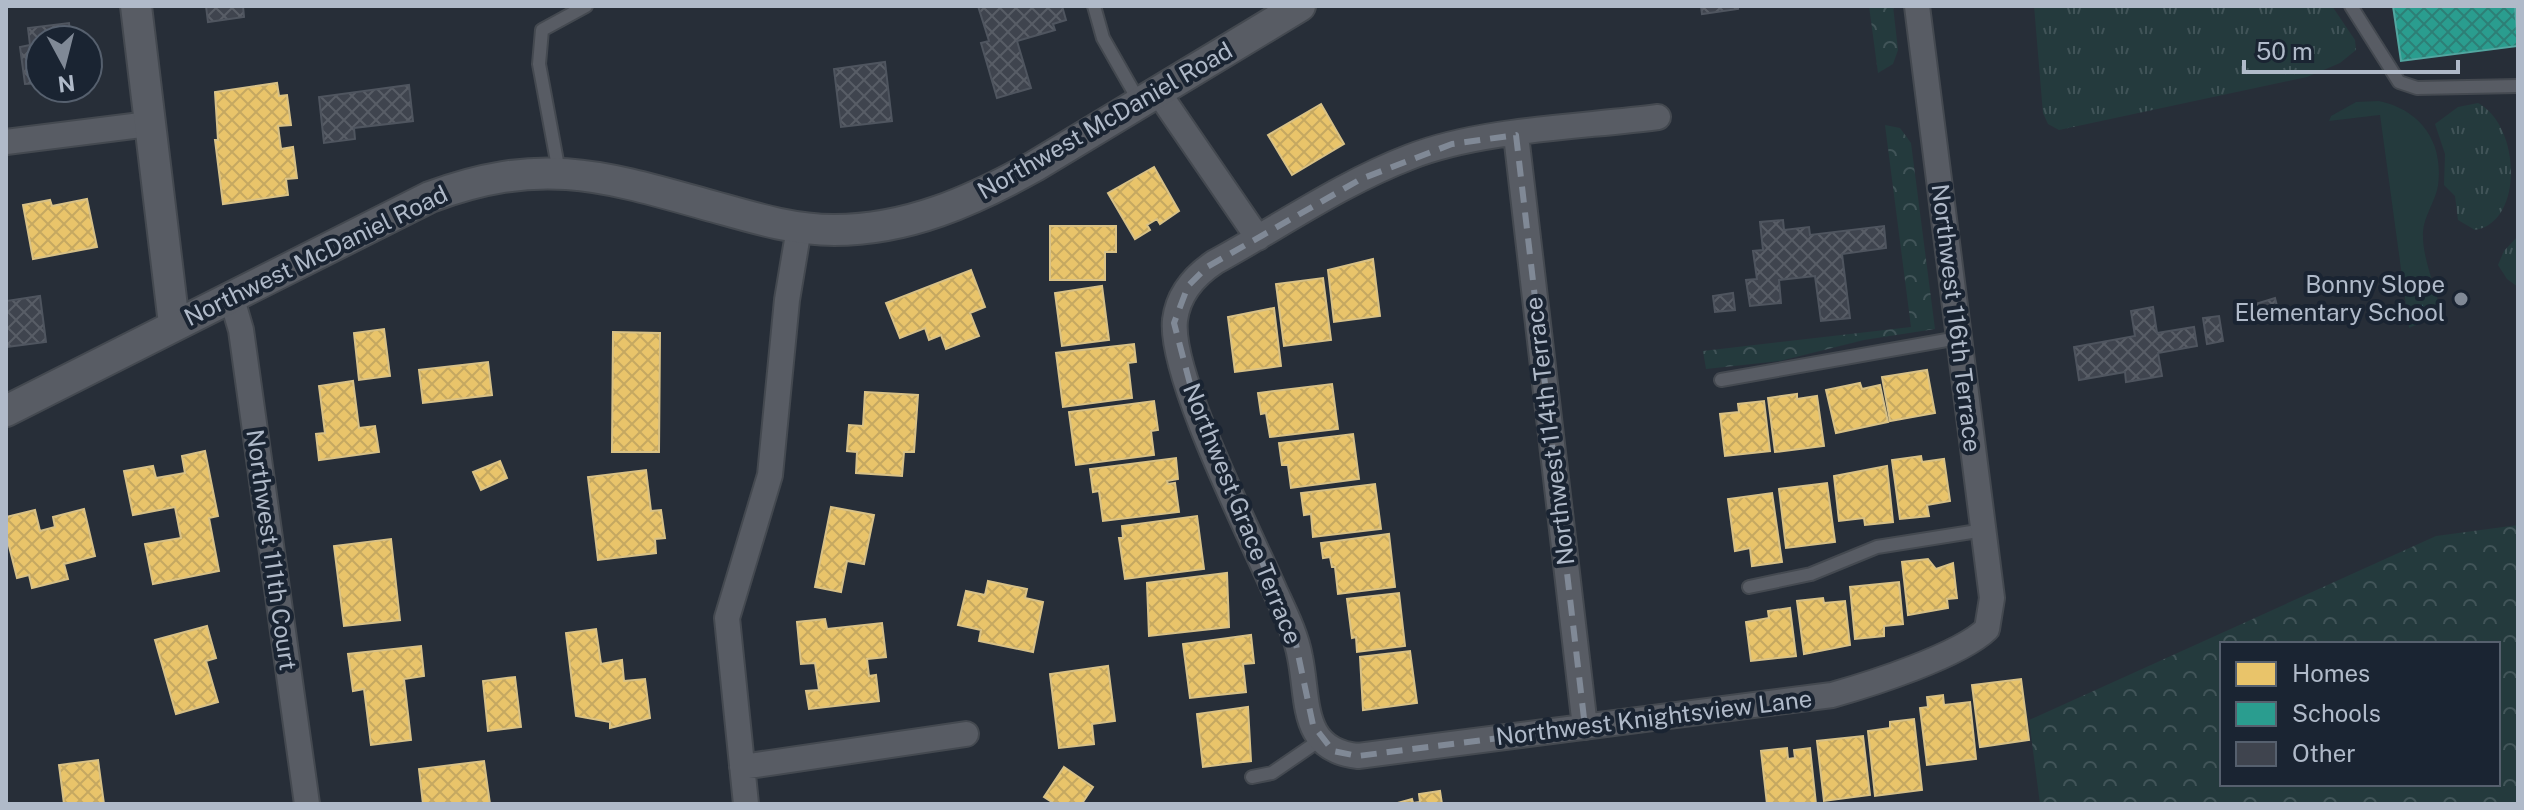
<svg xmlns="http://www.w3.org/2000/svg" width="2524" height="810" font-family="'Public Sans',sans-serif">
	<defs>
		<pattern id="forest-crowns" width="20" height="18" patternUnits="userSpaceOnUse" patternTransform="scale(2)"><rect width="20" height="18" fill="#243a3d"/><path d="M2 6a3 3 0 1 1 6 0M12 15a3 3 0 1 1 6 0" fill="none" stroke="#415458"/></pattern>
		<pattern id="park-tufts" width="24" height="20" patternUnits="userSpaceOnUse" patternTransform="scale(2)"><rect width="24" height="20" fill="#243a3d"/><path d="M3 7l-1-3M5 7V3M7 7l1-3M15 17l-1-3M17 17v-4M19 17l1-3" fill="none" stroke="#415458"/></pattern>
		<pattern id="homes-cross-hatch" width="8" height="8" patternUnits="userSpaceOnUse" patternTransform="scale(2)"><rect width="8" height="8" fill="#e9c46a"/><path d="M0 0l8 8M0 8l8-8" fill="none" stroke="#c5a861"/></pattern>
		<pattern id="schools-cross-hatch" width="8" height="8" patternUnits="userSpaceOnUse" patternTransform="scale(2)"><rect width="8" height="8" fill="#2a9d8f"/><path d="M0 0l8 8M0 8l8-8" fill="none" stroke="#2d7f76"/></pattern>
		<pattern id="building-cross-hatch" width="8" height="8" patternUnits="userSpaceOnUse" patternTransform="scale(2)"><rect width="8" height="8" fill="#3f444e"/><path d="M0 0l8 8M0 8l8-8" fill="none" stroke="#585d66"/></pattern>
	</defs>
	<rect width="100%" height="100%" fill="#272e38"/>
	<path fill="#243a3d" d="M2379,101C2421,110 2444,142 2438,186C2435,202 2424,216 2423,232C2422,261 2437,287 2441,315L2409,328L2380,115L2329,121L2331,116L2356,102Z"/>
	<path fill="url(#forest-crowns)" fill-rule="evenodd" d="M1869,6H1893L1898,50L1893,64L1878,73Z
		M1885,125L1900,128L1911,143L1935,329L1864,340L1780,361L1706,369L1703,351L1911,327Z
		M2518,525V804H2040L2029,720L2436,536ZM2222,644H2498V784H2222Z"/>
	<path fill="url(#park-tufts)" d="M2034,6H2332L2355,40L2356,50L2340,63L2307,77L2059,130L2048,124L2043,113Z
		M2478,103C2521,126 2524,222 2475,230L2458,220L2455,196L2444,185L2445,154L2435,124L2458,107Z
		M2518,236V287L2507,279L2498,265L2504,251Z"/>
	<path fill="url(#homes-cross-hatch)" stroke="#d8c186" stroke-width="2" d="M277,83L279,96L287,95L291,125L278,126L281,149L293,147L297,178L286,179L288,195L223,204L215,140H218L215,92Z
		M1321,104L1344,144L1292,175L1268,135Z
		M1154,167L1179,211L1160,224L1157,219L1147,225L1150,230L1135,239L1108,193Z
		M87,199L97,247L33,259L23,205L50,200L52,206Z
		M1050,226H1116V252H1105V280H1050Z
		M1373,259L1380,316L1334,322L1328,270Z
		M971,270L985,307L970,313L979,336L946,349L941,335L929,340L925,328L900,338L886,303Z
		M1323,278L1331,340L1284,346L1276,284Z
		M1102,286L1109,340L1062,346L1055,293Z
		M1274,308L1281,366L1235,372L1228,317Z
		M384,329L390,376L359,380L354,333Z
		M613,332L660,333L659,452H612Z
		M1134,344L1136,362L1128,363L1132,398L1063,407L1056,353Z
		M488,362L492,395L423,403L419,370Z
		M1927,370L1935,413L1890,421L1882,377Z
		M353,381L359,428L375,426L379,452L319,460L316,434L325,433L319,386Z
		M1860,383L1862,389L1880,385L1888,422L1836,433L1826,390Z
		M1332,384L1338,429L1270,437L1266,413L1261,414L1258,393Z
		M865,392L918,395L914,452H904L902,476L856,473L857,452L847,451L849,425L863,426Z
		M1797,394V399L1817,396L1824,446L1775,452L1768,398Z
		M1154,401L1158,430L1151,431L1154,455L1076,465L1069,412Z
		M1764,401L1770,451L1725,456L1720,414L1739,412L1738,404Z
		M1353,434L1359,479L1291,488L1288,465H1282L1279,443Z
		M205,451L218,516L209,518L219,571L153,584L145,544L181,538L175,507L133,515L124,471L153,466L156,478L185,473L182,456Z
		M1921,456L1922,462L1944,459L1950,501L1927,505L1929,516L1900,519L1892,460Z
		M1176,458L1178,479L1167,481L1168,484L1175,483L1179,512L1103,521L1099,491L1093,492L1090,469Z
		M500,461L507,478L481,490L473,472Z
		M1887,466L1893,522L1865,525L1864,518L1839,521L1834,476Z
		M646,470L651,511L661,510L665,538L655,539L656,553L598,560L588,477Z
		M1827,483L1835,542L1786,548L1779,489Z
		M1375,484L1381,529L1313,537L1311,514L1304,515L1301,493Z
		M1772,493L1782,562L1752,566L1750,548L1735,551L1728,499Z
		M831,507L874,515L864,564L847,561L841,592L815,587Z
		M84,509L95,556L64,564L68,579L32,588L29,575L17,578L6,534V517L35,510L40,531L55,527L53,517Z
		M1197,516L1204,569L1125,579L1119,538H1123L1122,526Z
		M1389,534L1395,587L1338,594L1335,567H1332L1330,557L1323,558L1321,543Z
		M391,539L400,620L344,626L334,546Z
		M1928,559L1936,569L1953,563L1957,598L1947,599L1948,608L1908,615L1902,562Z
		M1227,573L1229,627L1149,636L1147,583Z
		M988,581L1027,589L1025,598L1043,602L1033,652L979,641L981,630L958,625L966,591L985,595Z
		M1899,582L1903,624L1884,626V636L1855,639L1850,587Z
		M1399,593L1405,646L1357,652L1356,637L1352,638L1347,599Z
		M1823,598L1824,603L1845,601L1850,645L1804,654L1797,601Z
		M1790,608L1796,656L1751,661L1746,622L1769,618L1768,611Z
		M825,619L827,629L882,623L886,657L867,659L869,676L876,675L879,701L809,709L806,691L819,690L815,663L801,664L797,622Z
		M207,626L216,658L206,661L218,702L176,714L155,640Z
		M596,629L601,664L622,660L624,681L645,679L650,718L610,728V722L576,716L566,633Z
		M1251,635L1254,663L1243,664L1246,692L1190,698L1183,644Z
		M421,646L424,676L404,679L411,740L371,745L364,689L353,691L348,654Z
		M1410,651L1417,703L1363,710L1360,657Z
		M1108,666L1115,721L1092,724L1094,744L1059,748L1050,674Z
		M515,677L521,727L488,731L483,681Z
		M2021,679L2029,740L1980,747L1972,685Z
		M1943,695L1944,705L1970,702L1976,759L1927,765L1920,708L1928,707L1927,697Z
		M1248,707L1251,761L1203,767L1197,714Z
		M1914,719L1922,790L1875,796L1868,731L1890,728V722Z
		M1863,736L1870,795L1824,801L1817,741Z
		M1787,748L1788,759L1795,758L1794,750L1810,748L1816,804H1767L1761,751Z
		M98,760L104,804H64L59,765Z
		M484,761L490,804H423L419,769Z
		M1064,767L1093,787L1083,802L1085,804H1055L1044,797Z
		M1440,791L1442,804H1394L1412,799L1413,803L1420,802L1419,794Z"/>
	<path fill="url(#schools-cross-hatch)" stroke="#52a6a0" stroke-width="2" d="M2393,6H2515L2518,46L2401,61Z
		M2422,306L2427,316L2416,322L2410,312Z"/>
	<path fill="url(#building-cross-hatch)" stroke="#4f555f" stroke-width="2" d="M206,6H243L244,17L208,22Z
		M978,6H1062L1066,20L1053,24L1055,30L1017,41L1031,88L997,98L981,43L989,41Z
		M1701,6H1738V9L1702,14Z
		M69,23L71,40H40V83L25,84L20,47L30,45L28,28Z
		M885,62L892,121L841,127L834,69Z
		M409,85L413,121L354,128L355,139L324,143L319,97Z
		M1783,220L1784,230L1809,227L1810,235L1884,226L1886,248L1842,254L1850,318L1821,321L1815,276L1779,280L1781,303L1750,306L1746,280L1757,279L1753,251L1763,250L1760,222Z
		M1733,293L1735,310L1715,312L1713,296Z
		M40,296L46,342L6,347V301Z
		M2275,298L2279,314L2250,322L2246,307Z
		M2153,307L2157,333L2194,327L2197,346L2158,353L2162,376L2126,382L2125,372L2079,380L2074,347L2135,336L2131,311Z
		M2219,316L2223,341L2207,344L2203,318Z"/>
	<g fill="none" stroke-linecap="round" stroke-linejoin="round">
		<g stroke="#444950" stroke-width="16">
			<path id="service" d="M1094,6L1103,38L1140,103
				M2351,6L2399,82L2417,88L2518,86
				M559,172L539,64L542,30L586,6
				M1721,380L1958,338
				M1749,587L1811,574L1877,547L1984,530
				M1252,777L1272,773L1320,740"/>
		</g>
		<g stroke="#444950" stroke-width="28">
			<path id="minor" d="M1158,92L1258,238
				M1658,117C1582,127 1481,129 1410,157C1342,183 1279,227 1215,262C1194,276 1178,295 1175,320C1169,374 1250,534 1274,589C1284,611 1296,634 1300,657C1309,701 1300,750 1358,756L1832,695C1871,684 1959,656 1987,629L1992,598L1917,6
				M1516,135L1585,727
				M6,142L149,124
				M231,296L241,330L307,804
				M742,767L966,734
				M746,804L727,618L770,475L787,300L799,228"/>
		</g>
		<g stroke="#444950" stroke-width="34">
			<path id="tertiary" d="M136,6L174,324
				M6,411L430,197C543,155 604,176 715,207C754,218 793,230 834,230C908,230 972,201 1035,166L1300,6"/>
		</g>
		<use href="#service" stroke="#585c64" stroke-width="12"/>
		<use href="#minor" stroke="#585c64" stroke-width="24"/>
		<use href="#tertiary" stroke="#585c64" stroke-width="30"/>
	</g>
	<path fill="none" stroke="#808996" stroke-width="6" stroke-dasharray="16 10" stroke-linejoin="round" d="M1516,135L1585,727L1358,756L1333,751L1313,725L1294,635L1199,418L1174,323L1188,286L1207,267L1361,179L1452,144Z"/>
	<circle fill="#808996" stroke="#1a2432" stroke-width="3" cx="2461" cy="299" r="8"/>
	<g text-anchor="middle" stroke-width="8" stroke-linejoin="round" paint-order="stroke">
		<g font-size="24" fill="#b0bac9" stroke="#1a2432">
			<text transform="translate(1105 121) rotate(-30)" y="8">Northwest McDaniel Road</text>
			<text transform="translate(316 256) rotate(-26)" y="8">Northwest McDaniel Road</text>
			<text transform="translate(1956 318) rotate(83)" y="8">Northwest 116th Terrace</text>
			<text transform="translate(1550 431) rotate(-97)" y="8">Northwest 114th Terrace</text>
			<text transform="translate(1242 514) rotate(68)" y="8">Northwest Grace Terrace</text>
			<text transform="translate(271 550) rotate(82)" y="8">Northwest 111th Court</text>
			<text transform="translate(1654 718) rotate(-7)" y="8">Northwest Knightsview Lane</text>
		</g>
		<g font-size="24" fill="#b0bac9" stroke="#1a2432" text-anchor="end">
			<text x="2445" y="293">Bonny Slope<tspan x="2445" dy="28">Elementary School</tspan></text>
		</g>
	</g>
	<rect width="2524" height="810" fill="none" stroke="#b0bac9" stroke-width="16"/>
	<rect x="2220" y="642" width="280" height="144" fill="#1a2432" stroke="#56606e" stroke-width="2"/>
	<rect x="2236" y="662" width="40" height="24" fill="#e9c46a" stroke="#56606e" stroke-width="2"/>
	<text x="2292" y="682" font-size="24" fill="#b0bac9">Homes</text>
	<rect x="2236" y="702" width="40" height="24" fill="#2a9d8f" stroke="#56606e" stroke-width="2"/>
	<text x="2292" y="722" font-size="24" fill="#b0bac9">Schools</text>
	<rect x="2236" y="742" width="40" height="24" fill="#3f444e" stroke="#56606e" stroke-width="2"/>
	<text x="2292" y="762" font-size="24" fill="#b0bac9">Other</text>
	<g transform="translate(64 64) rotate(173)"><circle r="38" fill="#1a2432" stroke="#56606e" stroke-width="2"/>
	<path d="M0-6L14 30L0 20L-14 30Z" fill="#808996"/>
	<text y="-12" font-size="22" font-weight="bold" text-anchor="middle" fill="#b0bac9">N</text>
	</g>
	<path d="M2244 60v12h214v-12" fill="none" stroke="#b0bac9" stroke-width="4"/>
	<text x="2256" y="60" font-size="24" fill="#b0bac9" stroke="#1a2432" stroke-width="6" paint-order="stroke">50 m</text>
</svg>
